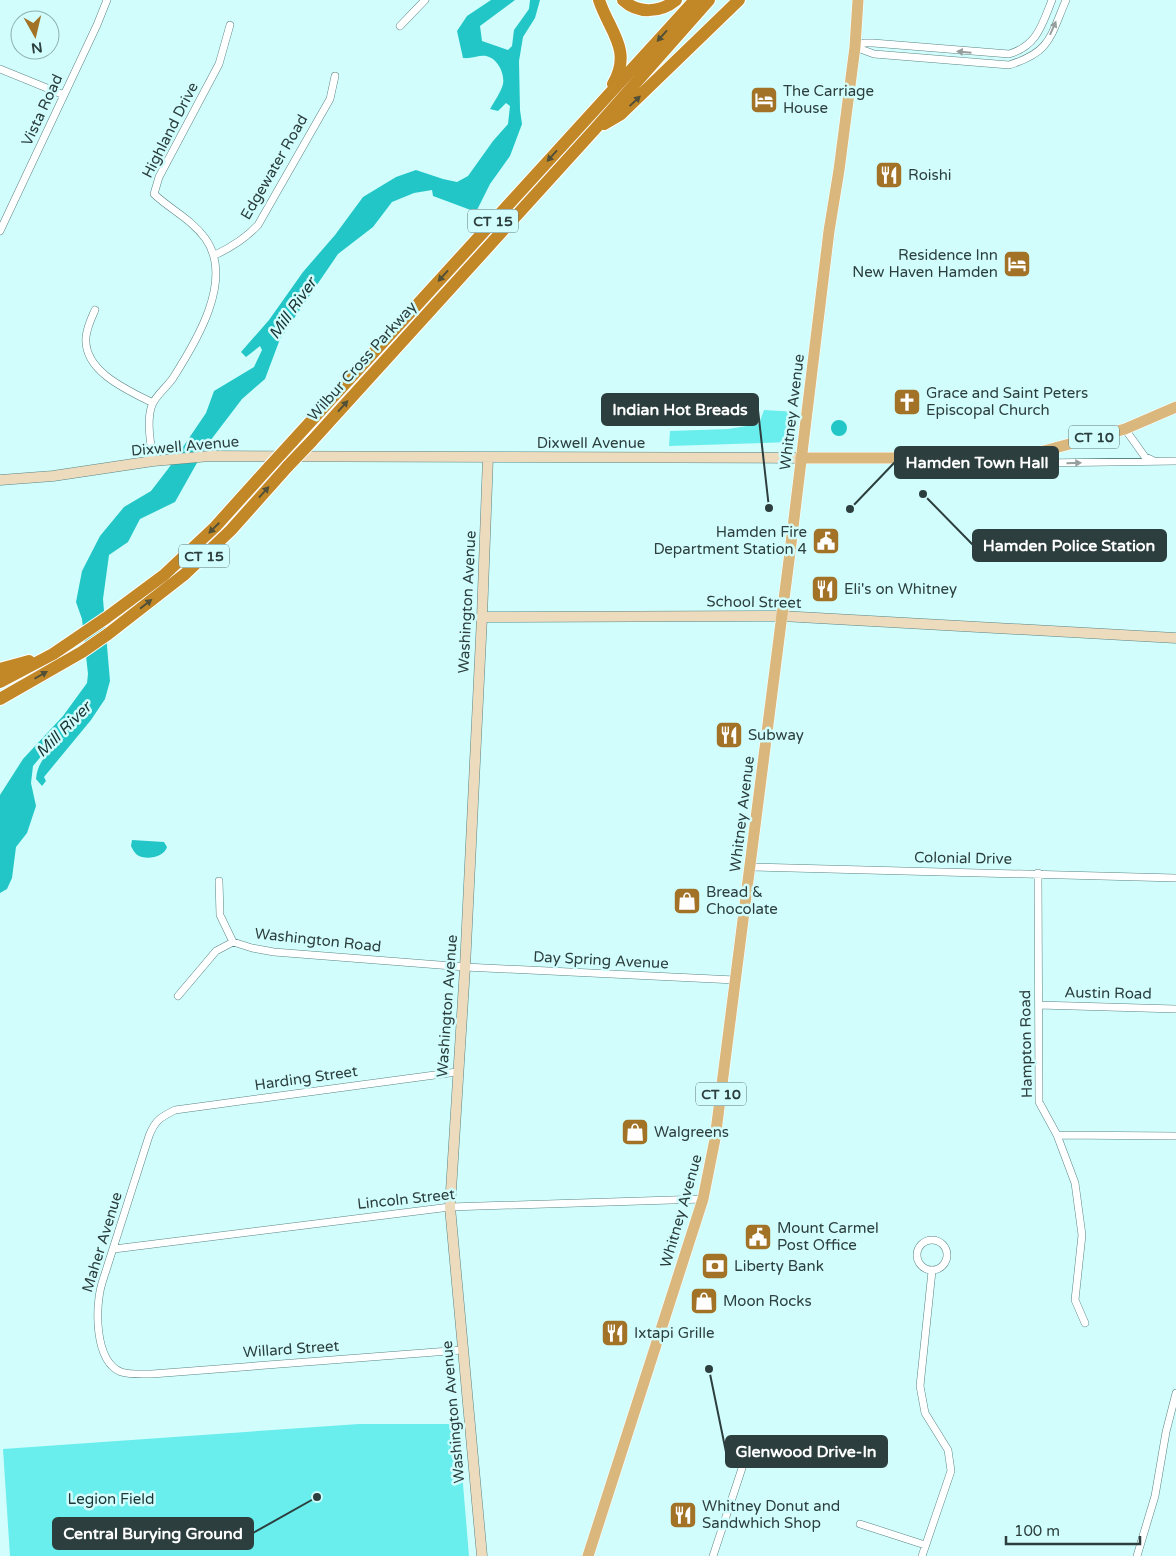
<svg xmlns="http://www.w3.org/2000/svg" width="1176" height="1556" font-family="'Varela Round',sans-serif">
	<rect width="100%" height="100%" fill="#d1fefd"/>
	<path fill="#6aeded" d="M764,410L797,412L792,442L669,446L670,431L728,429L759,424Z
		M359,1424H458L469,1556H10L3,1449Z"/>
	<path fill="#23c6c7" d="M491,0H515L480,26L482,41L508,50L512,46L514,30L529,9L530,0H540L535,18L523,37L519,61L520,110L522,124L510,156L490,184L476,212L433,196L432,190L414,193L392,202L373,227L338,254L280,339L265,379L242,399L207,445L175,502L140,519L128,542L109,555L103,599L110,681L105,699L91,720L44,777L46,781L42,786L36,779C38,758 51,752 65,737L43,754L33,766L31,783L36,806L27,833L16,847L12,878L7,889L0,893V795L23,759L63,716L87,683L88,674L82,619L76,602L82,571L100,536L124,507L151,491L168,469L206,413L214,391L254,367L262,350L260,346L246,357L241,352L269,320L303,272L335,235L363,197L396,177L416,170L443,179L457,182L468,176L493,141L508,124L510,106L506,103L498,111L490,109C494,102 501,92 503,84C505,73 497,58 486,56C479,55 471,59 463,58L457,31L467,16Z
		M831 428a8 8 0 1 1 16 0a8 8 0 1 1-16 0Z
		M132,840L164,842L167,847C164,857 148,860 139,856C135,854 133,850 131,846Z"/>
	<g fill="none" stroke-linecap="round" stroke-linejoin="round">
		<g stroke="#5b8484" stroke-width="8">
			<path id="street" d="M400,26L425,0
				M855,47L874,54L1009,65C1051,52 1050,37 1066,0
				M855,47L864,43H873L1009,54C1037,46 1042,25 1052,0
				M0,69L64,95
				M0,231L97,25L107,0
				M215,255C232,247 245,239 258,225L330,99L335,76
				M95,310C91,319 87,327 86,337C83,371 127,390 153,403
				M1125,429L1145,457L1152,460
				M1016,459L1043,463L1176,461
				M153,461C151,444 146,421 152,405C156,395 167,387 173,378C196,342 235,279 205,238C191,219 171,210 154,194L159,177L219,64L230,25
				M750,867L1176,878
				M1038,873L1039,1102L1057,1135L1075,1183L1082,1235L1075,1300L1085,1323
				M219,881L220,915L233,942L252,948L274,952L465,967L735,980
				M178,996L216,951L233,942
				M1039,1005L1176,1009
				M457,1072L175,1110C161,1117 155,1120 149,1136L102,1283C95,1306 94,1361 121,1372C131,1375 142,1374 152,1374L462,1350
				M1057,1135L1176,1136
				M917 1255a15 15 0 1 1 30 0a15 15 0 1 1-30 0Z
				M114,1249L450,1207L703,1199
				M860,1524L925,1545
				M713,1556L746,1456
				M922,1556L951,1471L948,1450L925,1413L920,1386L932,1271
				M1137,1556L1155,1496L1166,1432L1176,1393"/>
		</g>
		<g stroke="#5b8484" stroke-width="11">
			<path id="secondary" d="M0,480L53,476L153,461L210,456L801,458
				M482,617L781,616L1176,638
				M482,1556L450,1207L465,967L482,617L488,457"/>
		</g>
		<g stroke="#fff" stroke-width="12">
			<path id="primary" d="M801,458H1008L1040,452L1125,429L1176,407
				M588,1556L703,1199L715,1139L789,560L829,231L839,170L855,47L858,0"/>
		</g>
		<g stroke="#fff" stroke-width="14">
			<path id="highway" d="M599,0C609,31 633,50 613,84
				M623,0C638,14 660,13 676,0
				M604,124L621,114L739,0
				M292,442L695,0
				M311,442L595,129L709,0
				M0,669L29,661
				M0,682L53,654L106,618L164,575L215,527L270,466
				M0,699L82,652L108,634L185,574L231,530L288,466"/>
		</g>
		<use href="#street" stroke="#fff" stroke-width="7"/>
		<use href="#secondary" stroke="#eddbbe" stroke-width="10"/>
		<use href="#primary" stroke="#dab77d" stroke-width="11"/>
		<use href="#highway" stroke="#c28726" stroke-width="12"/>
		<g stroke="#fff" stroke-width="14" stroke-linecap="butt">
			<path id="highway-bridge" d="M270,466L292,442
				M288,466L311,442"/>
		</g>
		<use href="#highway-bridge" stroke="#c28726" stroke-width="12"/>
	</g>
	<defs><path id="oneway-solid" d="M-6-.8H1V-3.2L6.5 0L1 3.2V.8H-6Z" transform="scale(1.25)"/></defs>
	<g fill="#969e9e">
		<use href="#oneway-solid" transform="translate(1053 28) rotate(-66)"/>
		<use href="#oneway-solid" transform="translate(964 52) rotate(-175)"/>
		<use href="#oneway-solid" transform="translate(1074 463) rotate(-1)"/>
	</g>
	<g fill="#525037">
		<use href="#oneway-solid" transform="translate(662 36) rotate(132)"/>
		<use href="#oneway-solid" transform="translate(635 101) rotate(-43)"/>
		<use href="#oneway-solid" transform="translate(552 156) rotate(132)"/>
		<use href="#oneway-solid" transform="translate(443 276) rotate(132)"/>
		<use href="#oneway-solid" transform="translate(343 406) rotate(-48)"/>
		<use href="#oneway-solid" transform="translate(264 492) rotate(-48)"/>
		<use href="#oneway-solid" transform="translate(214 528) rotate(135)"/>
		<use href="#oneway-solid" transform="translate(146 604) rotate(-38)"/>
		<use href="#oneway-solid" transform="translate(41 675) rotate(-30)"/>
	</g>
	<defs>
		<g id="hotel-square" transform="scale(1.4375)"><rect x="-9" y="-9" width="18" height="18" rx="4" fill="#a27226" stroke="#d1fefd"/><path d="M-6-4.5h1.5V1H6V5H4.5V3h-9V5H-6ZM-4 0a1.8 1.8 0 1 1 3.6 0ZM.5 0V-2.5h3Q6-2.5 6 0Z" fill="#fff"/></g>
		<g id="restaurant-square" transform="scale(1.4375)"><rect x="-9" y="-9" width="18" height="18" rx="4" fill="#a27226" stroke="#d1fefd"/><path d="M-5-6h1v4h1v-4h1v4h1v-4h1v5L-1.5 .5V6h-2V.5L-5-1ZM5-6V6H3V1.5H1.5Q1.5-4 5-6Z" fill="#fff"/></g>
		<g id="church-square" transform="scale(1.4375)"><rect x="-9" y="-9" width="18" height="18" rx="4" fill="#a27226" stroke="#d1fefd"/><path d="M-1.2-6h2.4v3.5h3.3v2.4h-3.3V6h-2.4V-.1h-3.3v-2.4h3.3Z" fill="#fff"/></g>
		<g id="civic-square" transform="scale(1.4375)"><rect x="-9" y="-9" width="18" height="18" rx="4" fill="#a27226" stroke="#d1fefd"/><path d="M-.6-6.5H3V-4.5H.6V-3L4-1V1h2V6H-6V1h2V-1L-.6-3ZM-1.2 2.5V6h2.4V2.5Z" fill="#fff"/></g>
		<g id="shop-square" transform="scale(1.4375)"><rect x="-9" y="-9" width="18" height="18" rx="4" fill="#a27226" stroke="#d1fefd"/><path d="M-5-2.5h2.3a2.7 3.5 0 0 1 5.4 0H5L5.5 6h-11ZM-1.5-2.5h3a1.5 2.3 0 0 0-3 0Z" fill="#fff"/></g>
		<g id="bank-square" transform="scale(1.4375)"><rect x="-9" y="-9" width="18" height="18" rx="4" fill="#a27226" stroke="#d1fefd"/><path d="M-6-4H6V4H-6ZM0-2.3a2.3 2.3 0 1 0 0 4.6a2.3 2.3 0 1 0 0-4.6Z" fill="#fff"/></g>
	</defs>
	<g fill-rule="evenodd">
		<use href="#hotel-square" x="764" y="100"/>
		<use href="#restaurant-square" x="889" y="175"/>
		<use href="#hotel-square" x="1017" y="264"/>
		<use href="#church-square" x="907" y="402"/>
		<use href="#civic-square" x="826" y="541"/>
		<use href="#restaurant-square" x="825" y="589"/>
		<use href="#restaurant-square" x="729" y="735"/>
		<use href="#shop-square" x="687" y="901"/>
		<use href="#shop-square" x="635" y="1132"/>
		<use href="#civic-square" x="758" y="1237"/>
		<use href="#bank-square" x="715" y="1266"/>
		<use href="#shop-square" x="704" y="1301"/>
		<use href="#restaurant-square" x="615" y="1333"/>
		<use href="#restaurant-square" x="683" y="1515"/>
	</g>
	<g text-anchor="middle" stroke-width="5" stroke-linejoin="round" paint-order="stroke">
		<g fill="#d1fefd" stroke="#5e7877" stroke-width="1">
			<rect x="468" y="209.5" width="50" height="23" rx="4"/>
			<rect x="1069" y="425.5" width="50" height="23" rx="4"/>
			<rect x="179" y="544.5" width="50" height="23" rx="4"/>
			<rect x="696" y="1082.5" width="50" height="23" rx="4"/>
		</g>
		<g font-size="14" font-weight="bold" fill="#2c3e3d">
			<text x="493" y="226">CT 15</text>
			<text x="1094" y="442">CT 10</text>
			<text x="204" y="561">CT 15</text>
			<text x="721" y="1099">CT 10</text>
		</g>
		<g font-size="15" fill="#2c3e3d" stroke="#d1fefd" text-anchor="start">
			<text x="783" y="96">The Carriage<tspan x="783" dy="17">House</tspan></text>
			<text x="908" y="180">Roishi</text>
			<text x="998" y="260" text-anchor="end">Residence Inn<tspan x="998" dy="17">New Haven Hamden</tspan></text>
			<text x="926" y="398">Grace and Saint Peters<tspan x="926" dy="17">Episcopal Church</tspan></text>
			<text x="807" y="537" text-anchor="end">Hamden Fire<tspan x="807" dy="17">Department Station 4</tspan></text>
			<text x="844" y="594">Eli's on Whitney</text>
			<text x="748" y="740">Subway</text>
			<text x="706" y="897">Bread &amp;<tspan x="706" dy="17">Chocolate</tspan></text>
			<text x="654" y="1137">Walgreens</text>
			<text x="777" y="1233">Mount Carmel<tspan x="777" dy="17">Post Office</tspan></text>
			<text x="734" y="1271">Liberty Bank</text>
			<text x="723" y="1306">Moon Rocks</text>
			<text x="634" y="1338">Ixtapi Grille</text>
			<text x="702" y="1511">Whitney Donut and<tspan x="702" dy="17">Sandwhich Shop</tspan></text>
		</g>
		<g font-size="15" fill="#2c3e3d" stroke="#d1fefd">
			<text transform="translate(42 110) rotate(-65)" y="5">Vista Road</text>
			<text transform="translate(170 130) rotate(-63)" y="5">Highland Drive</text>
			<text transform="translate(274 167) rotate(-60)" y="5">Edgewater Road</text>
			<text transform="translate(362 361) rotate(-48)" y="5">Wilbur Cross Parkway</text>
			<text transform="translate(792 412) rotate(-83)" y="5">Whitney Avenue</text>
			<text x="591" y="448">Dixwell Avenue</text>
			<text transform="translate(185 446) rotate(-5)" y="5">Dixwell Avenue</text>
			<text transform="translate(467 602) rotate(-87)" y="5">Washington Avenue</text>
			<text transform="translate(754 602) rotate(1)" y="5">School Street</text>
			<text transform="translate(742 814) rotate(-83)" y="5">Whitney Avenue</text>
			<text transform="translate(963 858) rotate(1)" y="5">Colonial Drive</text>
			<text transform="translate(318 940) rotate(6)" y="5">Washington Road</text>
			<text transform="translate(601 960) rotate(3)" y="5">Day Spring Avenue</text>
			<text transform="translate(1108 993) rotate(1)" y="5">Austin Road</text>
			<text transform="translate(447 1006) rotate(-86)" y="5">Washington Avenue</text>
			<text transform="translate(1026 1044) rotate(-91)" y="5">Hampton Road</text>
			<text transform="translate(306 1078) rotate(-8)" y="5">Harding Street</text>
			<text transform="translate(406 1199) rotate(-6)" y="5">Lincoln Street</text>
			<text transform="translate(681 1211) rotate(-74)" y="5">Whitney Avenue</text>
			<text transform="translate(102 1242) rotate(-73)" y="5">Maher Avenue</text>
			<text transform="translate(291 1349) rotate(-4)" y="5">Willard Street</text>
			<text transform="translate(453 1412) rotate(-95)" y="5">Washington Avenue</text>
		</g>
		<g font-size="15" fill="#1c3535" stroke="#d1fefd">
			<text x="111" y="1504">Legion Field</text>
		</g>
		<g font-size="16" font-style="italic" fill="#1b3434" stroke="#d1fefd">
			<text transform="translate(292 308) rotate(-55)" y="6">Mill River</text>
			<text transform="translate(63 729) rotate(-45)" y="6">Mill River</text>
		</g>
	</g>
	<path fill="none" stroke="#2c3e3d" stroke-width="2" d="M769 508L758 410M850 509L895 462M923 494L973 545M709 1369L726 1452M317 1497L253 1533"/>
	<g fill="#2c3e3d" stroke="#d1fefd" stroke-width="2">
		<circle cx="769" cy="508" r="5"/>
		<circle cx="850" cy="509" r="5"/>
		<circle cx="923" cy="494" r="5"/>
		<circle cx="709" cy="1369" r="5"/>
		<circle cx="317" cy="1497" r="5"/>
	</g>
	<g fill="#2c3e3d" stroke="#2c3e3d" stroke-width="2">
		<rect x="602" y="394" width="156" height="31" rx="5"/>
		<rect x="895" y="447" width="163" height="31" rx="5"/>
		<rect x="973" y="530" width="193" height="31" rx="5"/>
		<rect x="726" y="1436" width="161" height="31" rx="5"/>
		<rect x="53" y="1518" width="200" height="31" rx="5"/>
	</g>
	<g font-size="16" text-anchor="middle" font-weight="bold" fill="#fff">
		<text x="680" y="415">Indian Hot Breads</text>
		<text x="977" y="468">Hamden Town Hall</text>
		<text x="1069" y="551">Hamden Police Station</text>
		<text x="806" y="1457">Glenwood Drive-In</text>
		<text x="153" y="1539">Central Burying Ground</text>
	</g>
	<g transform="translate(35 35) rotate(172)"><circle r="24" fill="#d1fefd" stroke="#8fb1b0"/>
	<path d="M0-4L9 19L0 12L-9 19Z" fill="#a27226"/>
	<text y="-8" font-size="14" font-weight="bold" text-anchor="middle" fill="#2c3e3d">N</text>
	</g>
	<path d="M1006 1536v8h134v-8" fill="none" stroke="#2c3e3d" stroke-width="2.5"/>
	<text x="1014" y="1536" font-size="15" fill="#2c3e3d" stroke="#d1fefd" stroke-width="4" paint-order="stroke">100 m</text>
</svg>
